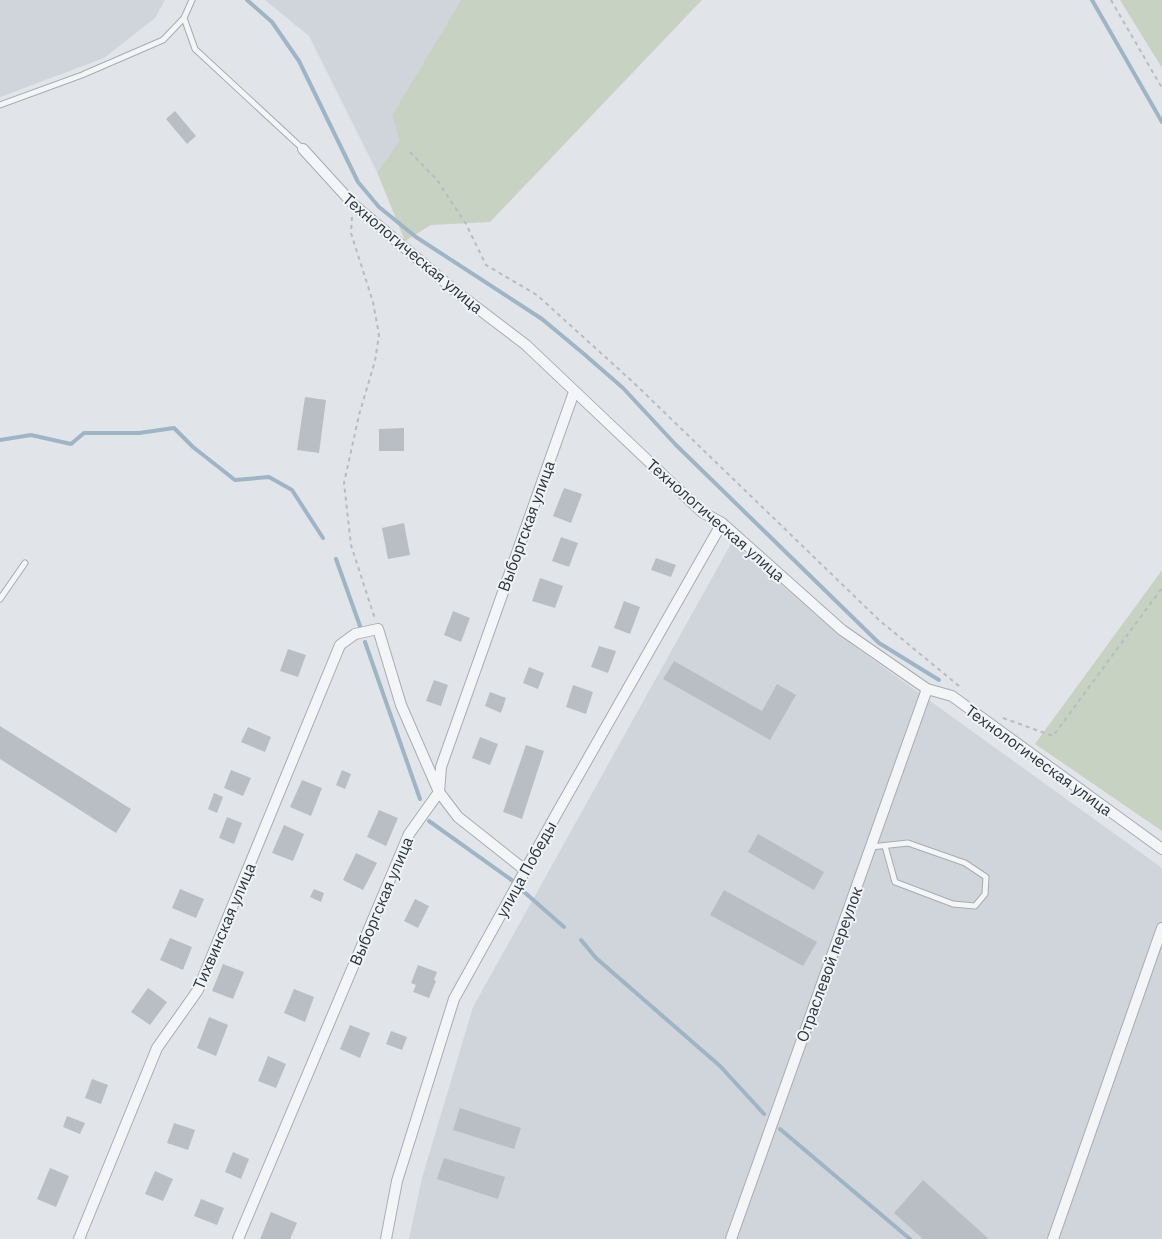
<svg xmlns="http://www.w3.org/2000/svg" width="1162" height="1239" font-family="'IBM Plex Sans',sans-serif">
	<rect width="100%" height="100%" fill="#e1e5e9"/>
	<path fill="#d0d4db" d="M0,0H165L155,18L104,58L0,97Z
		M265,0H461L392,115L399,141L377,172L309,36Z
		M732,542L840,636L1162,868V1239H409L422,1178L473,1007Z"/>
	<path fill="#c8d2c3" d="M461,0H702L490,222L431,225L405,241L377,172L399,141L392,115Z
		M1120,0H1162V68Z
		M1162,570V831L1035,744Z"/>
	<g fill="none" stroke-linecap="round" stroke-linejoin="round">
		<path stroke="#9fb5c6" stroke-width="4" d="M247,0L272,22L299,61L358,182L379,207L416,237L542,319L584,354L623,388L676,445L879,643L939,680
			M1092,0L1162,122
			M0,440L31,435L71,444L84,433H139L174,428L193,447L235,480L269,477L292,490L323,538
			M336,559L360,626
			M365,642L420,799
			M429,821L513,881
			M523,891L564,927
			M581,940L596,958L720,1066L764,1114
			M780,1129L910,1239"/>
	</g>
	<path fill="#b9bec5" d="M175,111L196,136L187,144L166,119Z
		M305,397L326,400L319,453L297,450Z
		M404,428V451H379V429Z
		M564,488L582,494L571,523L553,516Z
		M404,523L410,555L388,559L382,528Z
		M561,537L578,543L569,567L552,561Z
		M656,558L676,565L671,577L651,570Z
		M540,578L563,586L555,608L532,601Z
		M624,601L640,607L630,634L614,628Z
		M453,611L470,618L461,642L444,635Z
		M599,646L616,651L608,673L591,667Z
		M288,649L306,655L298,677L280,671Z
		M674,661L762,711L777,684L796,695L770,740L663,679Z
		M529,667L544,673L538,689L523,683Z
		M434,680L448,685L441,706L426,701Z
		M573,685L593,692L586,714L566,707Z
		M490,692L506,698L501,713L485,706Z
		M0,726L131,809L116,833L0,759Z
		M248,727L271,737L265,752L241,742Z
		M480,737L498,744L490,765L472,758Z
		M526,745L544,751L522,819L503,812Z
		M231,770L251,778L243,796L224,788Z
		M342,770L351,774L345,789L336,785Z
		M302,780L322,788L311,816L290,807Z
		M214,793L223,797L217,813L208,809Z
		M379,810L398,818L386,846L367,837Z
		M227,817L242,823L234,844L219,838Z
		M284,825L304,834L293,861L272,853Z
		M758,834L824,872L814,890L748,852Z
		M356,853L377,863L363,890L343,880Z
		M180,889L204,899L196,918L172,908Z
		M314,889L324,893L321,902L310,897Z
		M724,890L817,942L803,966L710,915Z
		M415,899L429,906L418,928L404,921Z
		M170,938L192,947L183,970L160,960Z
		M223,964L244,972L233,999L212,991Z
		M418,965L437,972L434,980L436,981L429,998L413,992L416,985L411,983Z
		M148,988L167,1002L150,1025L131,1012Z
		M294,989L314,997L305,1022L284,1013Z
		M209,1017L228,1025L216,1056L197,1048Z
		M350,1025L370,1033L360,1058L340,1049Z
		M391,1031L407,1037L402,1050L386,1044Z
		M268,1056L286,1064L276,1088L258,1081Z
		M92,1079L108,1085L101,1104L85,1098Z
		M460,1108L521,1128L514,1149L453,1130Z
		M67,1116L85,1123L80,1134L63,1127Z
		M174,1123L195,1130L188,1150L167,1143Z
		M233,1152L249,1159L241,1179L225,1172Z
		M444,1158L505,1177L498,1199L437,1179Z
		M50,1168L69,1176L56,1207L37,1199Z
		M155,1171L173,1179L163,1201L145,1194Z
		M923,1180L989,1239H923L894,1213Z
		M201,1199L224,1208L217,1225L194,1216Z
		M271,1212L297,1223L290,1239H260Z"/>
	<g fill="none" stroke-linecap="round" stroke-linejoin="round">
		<g stroke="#a7acb3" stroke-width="7">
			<path id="lane" d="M184,18L195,49L303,149
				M0,105L82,75L163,40L184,18L192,0
				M0,599L25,563
				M871,847L908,843L965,863L986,877L985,894L975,906L953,904L895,882L885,846"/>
		</g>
		<g stroke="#a7acb3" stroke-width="12">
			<path id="street" d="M303,149L353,204L459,294L526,345L702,512L722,523L842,630L927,689L952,696L1162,849
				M79,1239L157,1048L198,990L340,645L355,634L378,629L401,705L439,792L458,817L525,870
				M238,1239L409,834L439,792L441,767L574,392
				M386,1239L397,1181L454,999L557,813L722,523
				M731,1239L927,689
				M1053,1239L1162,928"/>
		</g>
		<path stroke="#b8bbc0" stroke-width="2" stroke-dasharray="4 4" stroke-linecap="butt" d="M1111,0L1162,88
			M410,152L437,180L466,224L486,265L537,295L635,384L879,620L959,686
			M352,217L351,233L373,302L379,335L375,361L359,415L344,483L351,545L375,619
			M1003,718L1053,736L1162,588"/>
		<use href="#lane" stroke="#f4f5f7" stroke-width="5"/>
		<use href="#street" stroke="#f4f5f7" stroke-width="10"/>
	</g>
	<g text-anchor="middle" stroke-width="4" stroke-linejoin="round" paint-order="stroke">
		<g font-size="16" fill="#2b343f" stroke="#f1f4f6">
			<text transform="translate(413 253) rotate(40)" y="6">Технологическая улица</text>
			<text transform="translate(716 520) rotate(41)" y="6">Технологическая улица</text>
			<text transform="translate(526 526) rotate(-70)" y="6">Выборгская улица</text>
			<text transform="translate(1039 760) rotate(36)" y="6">Технологическая улица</text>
			<text transform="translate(526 869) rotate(-61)" y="6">улица Победы</text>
			<text transform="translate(381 901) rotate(-67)" y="6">Выборгская улица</text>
			<text transform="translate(224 926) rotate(-67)" y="6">Тихвинская улица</text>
			<text transform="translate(829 964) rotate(-70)" y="6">Отраслевой переулок</text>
		</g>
	</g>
</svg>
